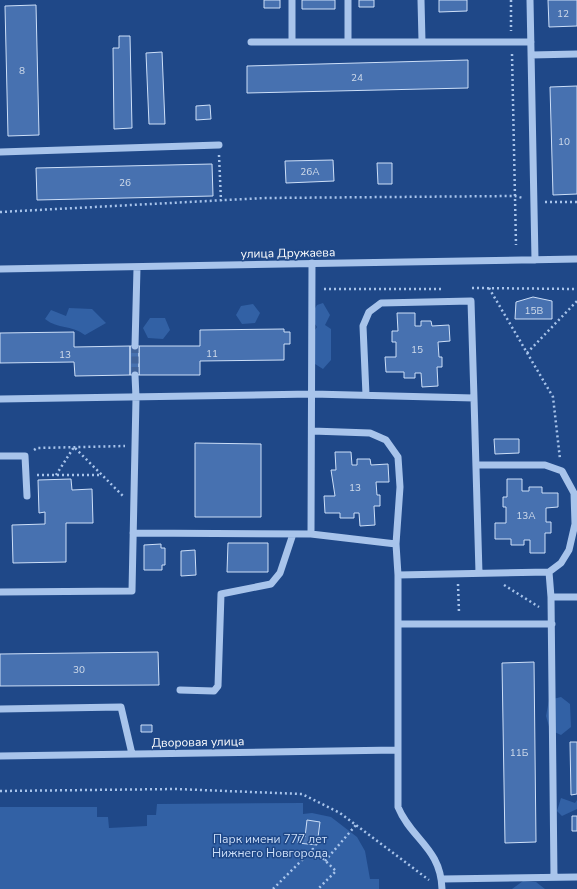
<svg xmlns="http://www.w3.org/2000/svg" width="577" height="889" font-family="'Nunito Sans',sans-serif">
	<rect width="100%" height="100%" fill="#1f4888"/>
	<path fill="#3261a5" d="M323,303L330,315L325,325L331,329V360L323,369L315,364L309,339L317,327L310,317L317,305Z
		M253,304L260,313L255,323L242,324L236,315L241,306Z
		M69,308L92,309L106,323L85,335C70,324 59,330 45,319L51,310L66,316Z
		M150,318H165L170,330L163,339L148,338L143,328Z
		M561,697L570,704L571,727L561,735L550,730L546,716L549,700Z
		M561,798L575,803L577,800V809L562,816L557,811Z
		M303,803V814L312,813L331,817L357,837L365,851L370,879H379V889H0V807H97V817H108L109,828L147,826V815H156L157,804Z
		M523,881L536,882L545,889H512Z"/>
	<path fill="#4771b0" stroke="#cddff8" d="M264,0H280V8H264Z
		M302,0H335V9H302Z
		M359,0H374V7H359Z
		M439,0H467V11L439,12Z
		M548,0H577V26L549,27Z
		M36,5L39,135L8,136L5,6Z
		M119,36H130L132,128L114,129L113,48H119Z
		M162,52L165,124H149L146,53Z
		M468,60V88L247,93V66Z
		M577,86V194L553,195L550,87Z
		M210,105L211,119L196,120V106Z
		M333,160L334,181L286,183L285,161Z
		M377,163H392V184H378Z
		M212,164L213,196L37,200L36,168Z
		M533,297L552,301V319H515L516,302Z
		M397,313H415V326H421V321H431L432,326L449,325L450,341L438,342L439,357H442V367H437L438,386L422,387L421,373H415V378H404V372H386L385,357H396V342H392V331H398Z
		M284,329V332H290V344H284V360L200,361V375H139V346H200V330Z
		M74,332V347L130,346V375L75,376L74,362L0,363V333Z
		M130,346H139V375H130Z
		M494,439H519V453L495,454Z
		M195,443L261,444V517H195Z
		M335,452H351L352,465H357V459H370L371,465L388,464L389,482H376L377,495H380V506H374L375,525L360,526L359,513H354V518H340V513H325L324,496H335L331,470H336Z
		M71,479L72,490L92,489L93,523H66V562L13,563L12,525L45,524V512L39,513L38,480Z
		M507,479H522V491H529V487H542V493H558V507L546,508V522H551V533H545V553H530V540H524V545H511V539H495V523H506V507H503V497H507Z
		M228,543H268V572H227Z
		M161,544V548H165V565H162V570H144V545Z
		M195,550L196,575L181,576V551Z
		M158,652L159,685L0,686V654Z
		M534,662L536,842L505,843L502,663Z
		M141,725H152V732H141Z
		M570,742H577V794L571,795Z
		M572,816H577V831H572Z
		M307,820L320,822L317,845L298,843L299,836L305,837Z"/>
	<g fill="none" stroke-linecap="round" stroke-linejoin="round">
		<path stroke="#41639a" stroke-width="7" stroke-dasharray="7 3.5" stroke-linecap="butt" d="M135,346V375"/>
		<path stroke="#a8c4eb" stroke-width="2.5" stroke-dasharray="2 3" stroke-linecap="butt" d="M511,0V31
			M512,54L516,245
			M219,155L221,201
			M545,202H577
			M0,212L264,198L515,196L523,198
			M472,288L577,289
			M489,288L553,397L560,459
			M324,289H441
			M527,353L577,301
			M34,450L37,448L125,446
			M37,475H102
			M56,475L74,447L123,496
			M458,584L459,613
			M504,585L539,607
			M0,791L176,789L302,794L340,813L429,880
			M325,861L356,825
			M273,889L313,849L336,871L318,889"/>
		<path stroke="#a8c4eb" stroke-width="7" d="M292,0V42
			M348,0V41
			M421,0L422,41
			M530,0L535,260
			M251,42H531
			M531,55L577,54
			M0,152L219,145
			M0,269L577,259
			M135,346L137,268
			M366,395L363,326L369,312L381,303L471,301L474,398
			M0,399L312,394L474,398L479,573
			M312,431L370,433L386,440L398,457L400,487L396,544
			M0,456H25L27,496
			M476,465H545L562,471L574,493L575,524L569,550L561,563L549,572
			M133,533L311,534L396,544L398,575L549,572L551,597H577
			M311,534L312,263
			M398,575V807C411,839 441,848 442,889
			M0,592L132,591L136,398L135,375
			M551,597L554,877
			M398,624H552
			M180,690L214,691L218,686L221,594L271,584L280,573L293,534
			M0,709L121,707L132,754
			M0,756L397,750
			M442,879L577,877"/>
	</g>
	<g text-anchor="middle" stroke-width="3" stroke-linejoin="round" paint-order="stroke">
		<g font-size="10" fill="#d1dceb">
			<text x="563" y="17">12</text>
			<text x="22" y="74">8</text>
			<text x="357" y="81">24</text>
			<text x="564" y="145">10</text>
			<text x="310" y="175">26А</text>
			<text x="125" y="186">26</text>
			<text x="534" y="314">15В</text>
			<text x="417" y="353">15</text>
			<text x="212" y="357">11</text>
			<text x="65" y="358">13</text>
			<text x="355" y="491">13</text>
			<text x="526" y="519">13А</text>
			<text x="79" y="673">30</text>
			<text x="519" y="756">11Б</text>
		</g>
		<g font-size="12" fill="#fff" stroke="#1f4888">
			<text transform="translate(288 253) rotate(-1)" y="4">улица Дружаева</text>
			<text transform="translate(198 742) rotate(-1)" y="4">Дворовая улица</text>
		</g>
		<g font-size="12" fill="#cddff8" stroke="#1f4888">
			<text x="270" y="843">Парк имени 777 лет<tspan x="270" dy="14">Нижнего Новгорода</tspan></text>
		</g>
	</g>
</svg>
